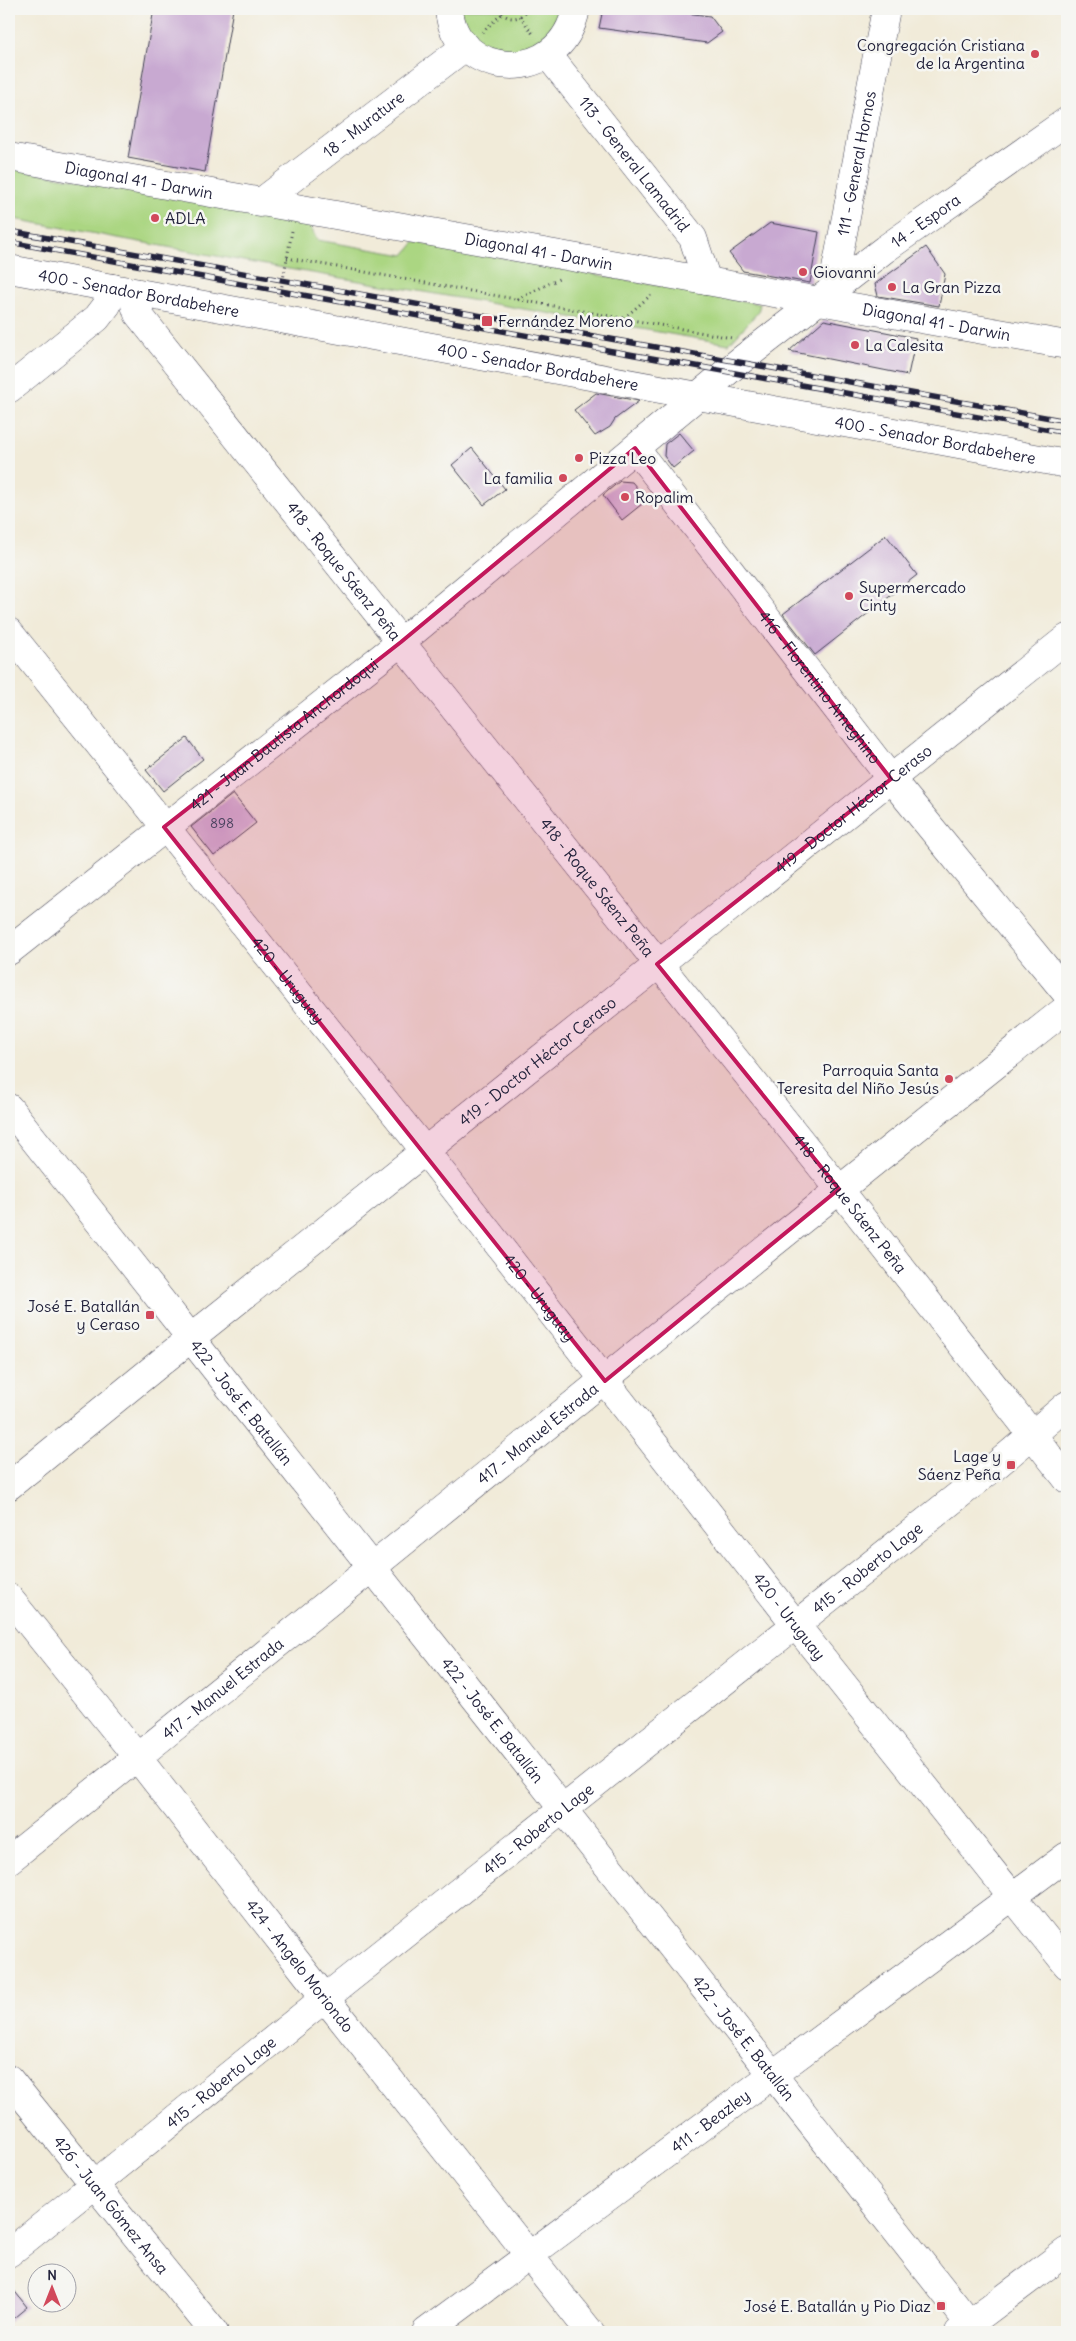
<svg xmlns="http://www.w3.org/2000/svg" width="1076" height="2341" font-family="Delius,sans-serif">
	<rect width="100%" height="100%" fill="#f6f6f2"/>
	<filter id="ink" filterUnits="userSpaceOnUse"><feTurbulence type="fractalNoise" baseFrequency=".02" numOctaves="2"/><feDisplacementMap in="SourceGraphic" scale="10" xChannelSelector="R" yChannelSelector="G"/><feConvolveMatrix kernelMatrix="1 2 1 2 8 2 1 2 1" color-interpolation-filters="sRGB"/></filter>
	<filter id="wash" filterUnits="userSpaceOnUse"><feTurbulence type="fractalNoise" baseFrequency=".0096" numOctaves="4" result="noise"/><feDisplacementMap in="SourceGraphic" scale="20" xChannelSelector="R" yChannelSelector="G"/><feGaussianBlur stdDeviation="1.12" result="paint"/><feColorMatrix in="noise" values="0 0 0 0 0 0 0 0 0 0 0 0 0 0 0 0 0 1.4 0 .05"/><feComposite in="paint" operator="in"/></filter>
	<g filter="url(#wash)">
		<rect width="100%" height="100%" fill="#f1ebd9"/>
		<path fill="#abd682" stroke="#667c5e" d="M460,9H559C552,37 531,56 500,50C490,48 477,43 470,34C466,27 463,16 460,9Z
			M9,168L307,220L317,240L404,255L415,242L760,304L758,312L729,344L271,266L9,218Z"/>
		<g id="blocks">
			<path fill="#c8a9d1" d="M154,9H233L205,172L128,158Z
				M603,9H687L686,13L710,16L722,32L707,43L599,28Z
				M770,223L819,232L810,283L743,271L729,253Z
				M926,247L945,274L939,306L878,296L875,284Z
				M824,320L916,338L908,375L789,351Z
				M596,393L639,401L615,419L610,427L595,436L574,410Z
				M679,433L694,451L673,468L664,456L665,444Z
				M472,448L505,489L484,505L452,465Z
				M620,481L632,482L647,500L622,520L603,495Z
				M886,535L917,575L815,655L783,614Z
				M187,738L203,759L163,791L146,770Z
				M233,794L256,823L214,856L191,827Z
				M9,2284L27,2307L9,2322Z"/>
		</g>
	</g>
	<g filter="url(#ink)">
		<use href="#blocks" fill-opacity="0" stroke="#414053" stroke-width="1"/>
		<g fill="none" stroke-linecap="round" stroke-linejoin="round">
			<g stroke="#414053" stroke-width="29">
				<g id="minor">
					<path d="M449,9C454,79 560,88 576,9"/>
					<path id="s1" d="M548,55L693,238L707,281"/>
					<path id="s2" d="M9,157L1067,345"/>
					<path id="s3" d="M260,203L466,46"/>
					<path id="s4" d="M9,269L1067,464"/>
					<path id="s5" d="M832,290L886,9"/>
					<path id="s6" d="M137,293L135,305L138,314L839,1189L1067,1479"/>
					<path d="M9,389L97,318L107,305L113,288"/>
					<path id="s7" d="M635,448L891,779L1067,994"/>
					<path id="s8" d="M9,632L425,1151L795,1624L1067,1965"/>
					<path id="s9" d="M9,951L401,642L740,361L885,249L1067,121"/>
					<path id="s10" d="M9,1108L976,2332"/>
					<path id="s11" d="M9,1486L192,1337L1067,638"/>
					<path id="s12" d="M9,1598L137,1757L325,1998L590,2332"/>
					<path id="s13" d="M9,1860C363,1577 712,1289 1067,1008"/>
					<path id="s14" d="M9,2079L214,2332"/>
					<path id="s15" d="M9,2253L325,1998L993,1468L1067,1405"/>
					<path id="s16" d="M426,2332L1067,1856"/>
					<path d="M959,2332L1067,2251"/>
				</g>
			</g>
			<path stroke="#414053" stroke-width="3" stroke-dasharray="1 4" stroke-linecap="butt" d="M499,9C506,21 520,21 527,9
				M520,16L533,34
				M482,32L502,14
				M287,258L732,338
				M280,296L292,231
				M517,299L559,279
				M624,318L651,295"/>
			<use href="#minor" stroke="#fff" stroke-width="28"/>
			<g stroke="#22223b" stroke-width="5.5">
				<path id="rail" d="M9,231L1067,421
					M9,242L1067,433"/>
			</g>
			<use href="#rail" stroke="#f6f6f2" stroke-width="4" stroke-dasharray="11" stroke-linecap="butt"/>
		</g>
	</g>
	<path fill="#c2185b" fill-opacity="0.2" stroke="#c2185b" stroke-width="4" stroke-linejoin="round" d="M635,448L891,779L657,964L839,1189L605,1381L164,827L401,642Z"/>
	<g fill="#d1495b" stroke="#f6f6f2" stroke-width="2">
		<circle cx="1035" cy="54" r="5"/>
		<circle cx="155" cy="218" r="5"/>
		<circle cx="803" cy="272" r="5"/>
		<circle cx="892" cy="287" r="5"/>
		<rect x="481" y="315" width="12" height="12" rx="2.5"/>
		<circle cx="855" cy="345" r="5"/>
		<circle cx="579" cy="458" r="5"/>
		<circle cx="563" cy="478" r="5"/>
		<circle cx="625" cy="497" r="5"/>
		<circle cx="849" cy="596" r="5"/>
		<circle cx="949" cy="1079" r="5"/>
		<rect x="145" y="1310" width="10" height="10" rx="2.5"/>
		<rect x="1006" y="1460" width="10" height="10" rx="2.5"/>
		<rect x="936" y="2301" width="10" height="10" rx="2.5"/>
	</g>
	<g text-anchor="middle" stroke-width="5" stroke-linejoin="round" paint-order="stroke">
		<g font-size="14" fill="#4c4460">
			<text x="222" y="828">898</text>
		</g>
		<g font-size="16" fill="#22223b" stroke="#f6f6f2" text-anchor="start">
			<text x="1025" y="51" text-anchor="end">Congregación Cristiana<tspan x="1025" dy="18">de la Argentina</tspan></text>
			<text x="165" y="224">ADLA</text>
			<text x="813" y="278">Giovanni</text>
			<text x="902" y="293">La Gran Pizza</text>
			<text x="498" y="327">Fernández Moreno</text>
			<text x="865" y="351">La Calesita</text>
			<text x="589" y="464">Pizza Leo</text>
			<text x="553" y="484" text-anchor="end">La familia</text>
			<text x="635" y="503">Ropalim</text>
			<text x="859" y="593">Supermercado<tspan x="859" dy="18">Cinty</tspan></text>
			<text x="939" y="1076" text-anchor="end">Parroquia Santa<tspan x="939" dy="18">Teresita del Niño Jesús</tspan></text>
			<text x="140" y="1312" text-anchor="end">José E. Batallán<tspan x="140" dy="18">y Ceraso</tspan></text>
			<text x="1001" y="1462" text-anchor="end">Lage y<tspan x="1001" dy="18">Sáenz Peña</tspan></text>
			<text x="931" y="2312" text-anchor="end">José E. Batallán y Pio Diaz</text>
		</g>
		<g font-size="16" fill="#22223b" stroke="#f6f6f2">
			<text dy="6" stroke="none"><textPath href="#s3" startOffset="130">18 - Murature</textPath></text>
			<text dy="6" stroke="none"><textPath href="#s1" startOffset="139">113 - General Lamadrid</textPath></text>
			<text dy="6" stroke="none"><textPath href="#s5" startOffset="129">111 - General Hornos</textPath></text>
			<text dy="6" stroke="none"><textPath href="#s2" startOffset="132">Diagonal 41 - Darwin</textPath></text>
			<text dy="6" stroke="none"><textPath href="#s9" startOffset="1172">14 - Espora</textPath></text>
			<text dy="6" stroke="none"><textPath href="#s2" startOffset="538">Diagonal 41 - Darwin</textPath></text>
			<text dy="6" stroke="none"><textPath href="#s4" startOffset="132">400 - Senador Bordabehere</textPath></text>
			<text dy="6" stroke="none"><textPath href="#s2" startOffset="942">Diagonal 41 - Darwin</textPath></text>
			<text dy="6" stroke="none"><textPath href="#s4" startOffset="538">400 - Senador Bordabehere</textPath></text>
			<text dy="6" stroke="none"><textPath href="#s4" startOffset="942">400 - Senador Bordabehere</textPath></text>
			<text dy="6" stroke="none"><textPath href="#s6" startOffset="351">418 - Roque Sáenz Peña</textPath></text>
			<text dy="6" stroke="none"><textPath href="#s7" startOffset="302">416 - Florentino Ameghino</textPath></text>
			<text dy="6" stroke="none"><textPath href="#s9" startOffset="350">421 - Juan Bautista Anchordoqui</textPath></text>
			<text dy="6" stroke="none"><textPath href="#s11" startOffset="1082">419 - Doctor Héctor Ceraso</textPath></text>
			<text dy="6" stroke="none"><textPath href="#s6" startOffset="756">418 - Roque Sáenz Peña</textPath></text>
			<text dy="6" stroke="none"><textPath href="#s8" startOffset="446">420 - Uruguay</textPath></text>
			<text dy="6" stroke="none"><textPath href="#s11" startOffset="678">419 - Doctor Héctor Ceraso</textPath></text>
			<text dy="6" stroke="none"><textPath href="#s6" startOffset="1161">418 - Roque Sáenz Peña</textPath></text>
			<text dy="6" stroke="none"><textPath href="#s8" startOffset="851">420 - Uruguay</textPath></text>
			<text dy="6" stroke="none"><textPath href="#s10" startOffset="375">422 - José E. Batallán</textPath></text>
			<text dy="6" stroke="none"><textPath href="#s13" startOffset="679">417 - Manuel Estrada</textPath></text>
			<text dy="6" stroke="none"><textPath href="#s15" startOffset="1098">415 - Roberto Lage</textPath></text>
			<text dy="6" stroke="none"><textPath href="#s8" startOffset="1256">420 - Uruguay</textPath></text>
			<text dy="6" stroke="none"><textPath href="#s13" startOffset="274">417 - Manuel Estrada</textPath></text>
			<text dy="6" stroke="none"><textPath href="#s10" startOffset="780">422 - José E. Batallán</textPath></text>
			<text dy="6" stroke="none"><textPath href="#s15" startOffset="678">415 - Roberto Lage</textPath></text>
			<text dy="6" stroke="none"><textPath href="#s12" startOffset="469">424 - Angelo Moriondo</textPath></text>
			<text dy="6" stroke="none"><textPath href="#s10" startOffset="1185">422 - José E. Batallán</textPath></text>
			<text dy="6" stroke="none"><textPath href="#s15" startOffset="272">415 - Roberto Lage</textPath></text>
			<text dy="6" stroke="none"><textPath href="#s16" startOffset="354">411 - Beazley</textPath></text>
			<text dy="6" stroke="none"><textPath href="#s14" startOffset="162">426 - Juan Gómez Ansa</textPath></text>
		</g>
	</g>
	<rect width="1076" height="2341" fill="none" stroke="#f6f6f2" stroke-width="30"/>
	<g transform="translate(52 2288)"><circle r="24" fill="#f6f6f2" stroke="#a1a1a9"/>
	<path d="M0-4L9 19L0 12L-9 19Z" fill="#d1495b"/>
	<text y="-8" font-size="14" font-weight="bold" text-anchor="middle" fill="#22223b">N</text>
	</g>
</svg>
